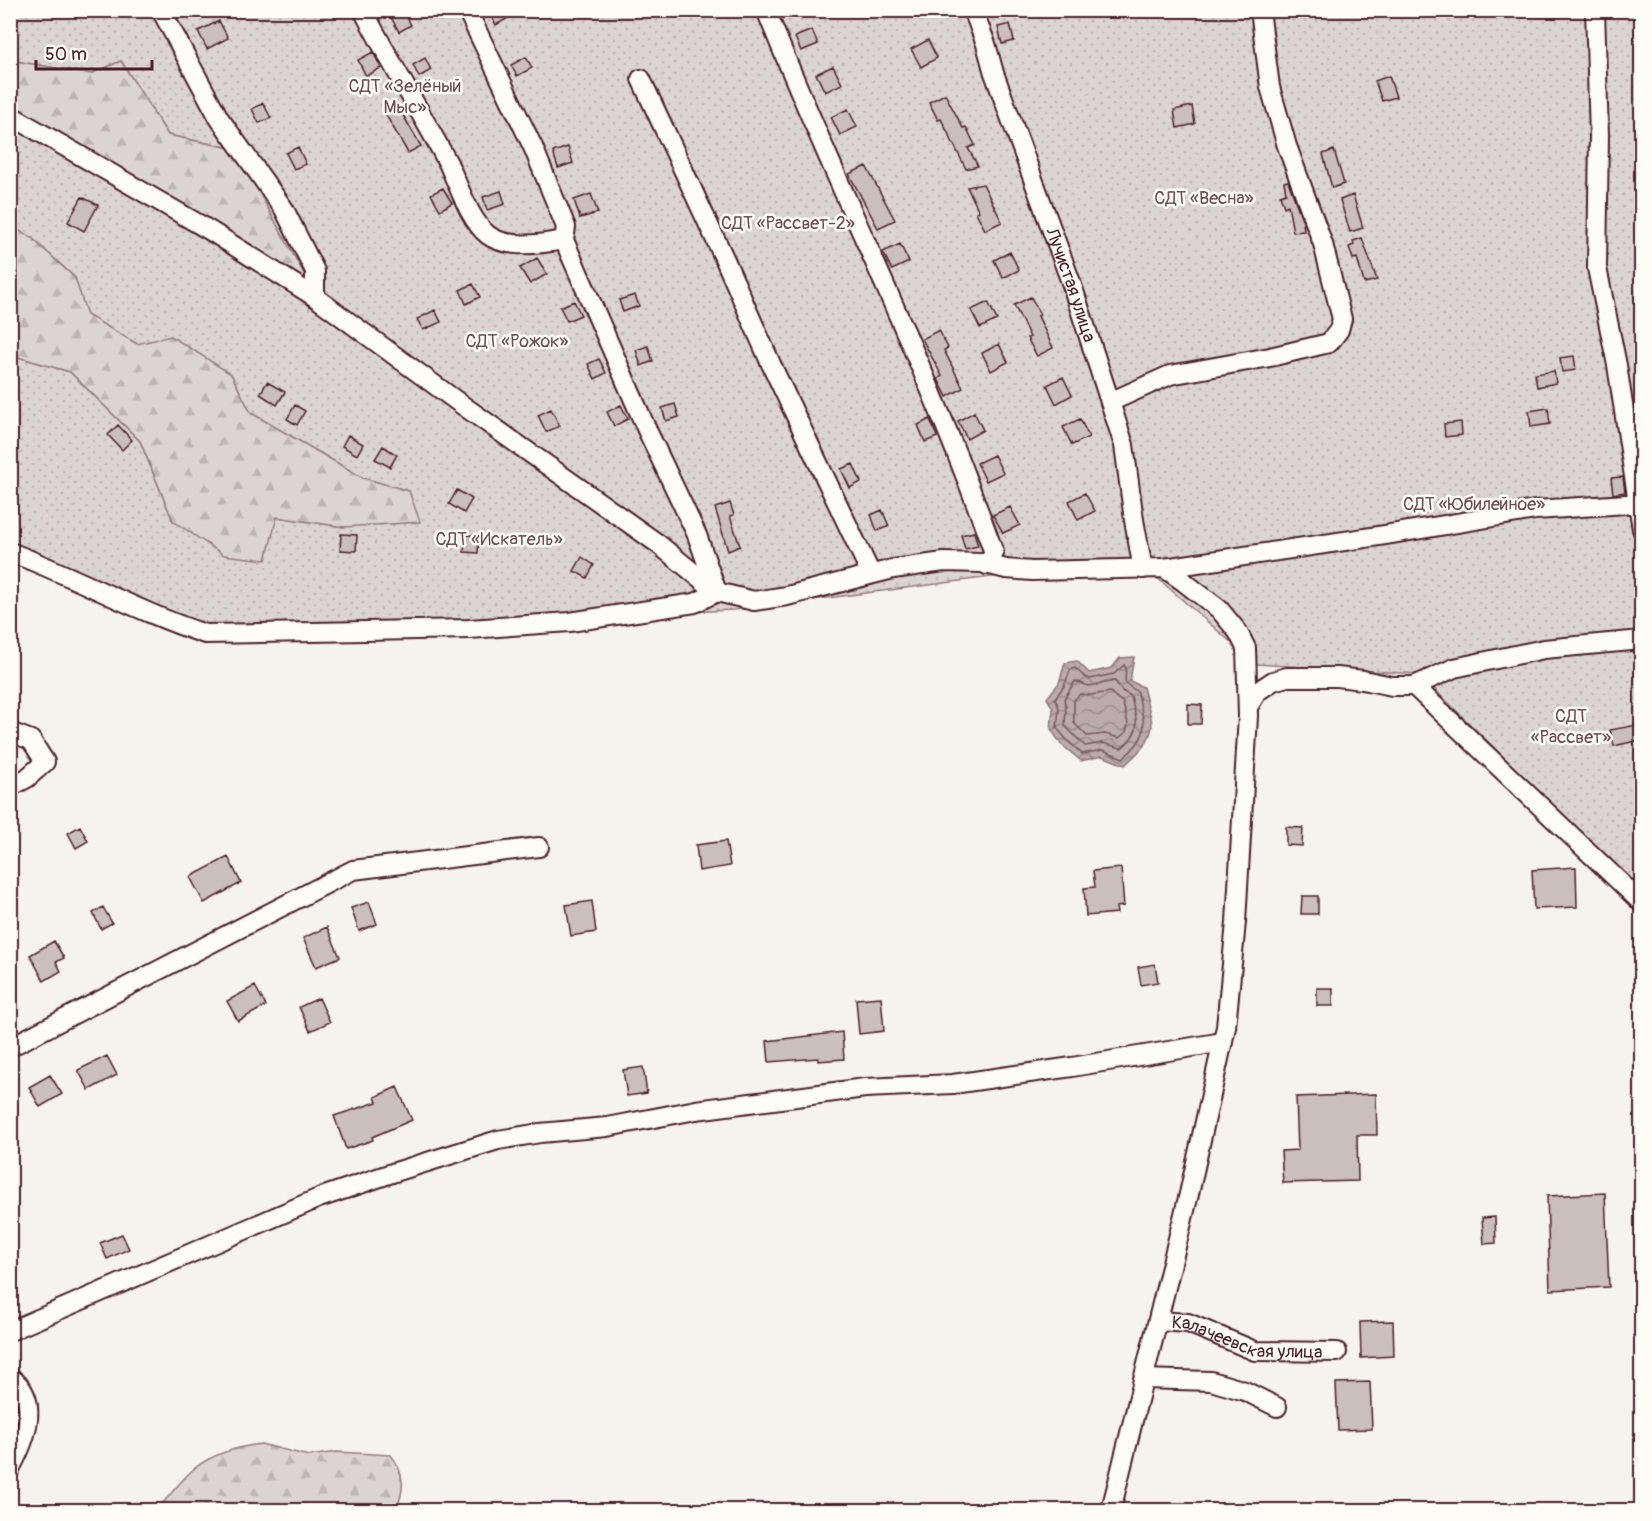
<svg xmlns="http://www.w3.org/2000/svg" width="1652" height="1521" font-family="Pangolin,sans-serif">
	<defs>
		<pattern id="grass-dots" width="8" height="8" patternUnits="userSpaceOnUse" patternTransform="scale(1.5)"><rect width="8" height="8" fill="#dcd4d2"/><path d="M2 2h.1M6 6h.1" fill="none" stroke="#beb6b4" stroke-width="1.8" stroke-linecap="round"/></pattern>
		<pattern id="forest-firs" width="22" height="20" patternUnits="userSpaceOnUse" patternTransform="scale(1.5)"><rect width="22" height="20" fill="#dcd4d2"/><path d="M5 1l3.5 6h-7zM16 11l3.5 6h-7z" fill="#beb6b4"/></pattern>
		<pattern id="water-waves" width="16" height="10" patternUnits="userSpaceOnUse" patternTransform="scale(1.5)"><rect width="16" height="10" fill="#bbabac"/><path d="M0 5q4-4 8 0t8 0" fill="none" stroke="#9a8b8c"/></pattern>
	</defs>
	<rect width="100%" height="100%" fill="#f6f3ef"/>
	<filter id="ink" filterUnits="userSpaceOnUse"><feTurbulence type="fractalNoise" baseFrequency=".0167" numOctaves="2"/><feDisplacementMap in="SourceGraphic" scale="12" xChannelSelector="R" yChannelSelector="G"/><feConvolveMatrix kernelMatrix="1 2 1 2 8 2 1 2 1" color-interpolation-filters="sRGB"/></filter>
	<g filter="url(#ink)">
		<path fill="url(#grass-dots)" stroke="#937a7e" stroke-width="1.5" d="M11,11H1641V892L1419,674L1256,664L1147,569L999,576L734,610L221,632L68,582L11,545V355L70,372L140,441L173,521L277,517L344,527L409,491L363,478L251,413L231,374L137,344L86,315L75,278L32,238L11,226V125L323,309L235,149L168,135L121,61L91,74L15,61L11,55Z"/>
		<path fill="url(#forest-firs)" stroke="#937a7e" stroke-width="1.5" d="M10,55L15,61L91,74L121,61L168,135L235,149L324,310L11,125Z
			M11,226L32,238L75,278L87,315L137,344L171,336L231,374L251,413L363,478L409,491L420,522L344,527L277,517L266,560L224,555L173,521L140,441L70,372L11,355Z
			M261,1444L309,1456L337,1452L391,1455C405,1474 405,1489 396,1510H156C170,1497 180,1480 195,1468C214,1453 237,1447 261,1444Z"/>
		<path fill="url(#water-waves)" stroke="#8e7378" stroke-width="1.5" d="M1134,657L1130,681L1143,687C1145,697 1152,717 1152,725C1151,743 1136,754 1125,765L1102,756L1081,761L1061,744L1051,729L1053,708L1047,698L1059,683L1065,663L1077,661L1089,673L1112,668L1120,658Z"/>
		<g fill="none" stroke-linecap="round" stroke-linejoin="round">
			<path stroke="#77575f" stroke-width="1.5" d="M1124,665L1126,668C1124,685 1124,683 1138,692C1143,725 1153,733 1123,758L1103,750L1082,754L1066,739L1057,728L1059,708L1055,698L1064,686L1071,669L1075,668L1085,677L1090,679L1114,674Z
				M1075,681L1089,686L1115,681L1122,691L1131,696C1136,723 1144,727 1122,748L1102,743L1085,746L1065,726L1066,707L1064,699Z
				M1110,692L1123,703L1128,724L1126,732L1119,738L1105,734L1087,736L1074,723V700L1080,694L1091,695Z"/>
		</g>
		<path fill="#cbbfbe" stroke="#4a1f2b" stroke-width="1.5" d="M488,10H522L496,25Z
			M403,11L411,25L399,32L391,17Z
			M219,21L228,38L207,49L198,31Z
			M1010,24L1014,41L1002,44L998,27Z
			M812,30L818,44L801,51L795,37Z
			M928,40L937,58L921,67L911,49Z
			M373,52L381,68L366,76L358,60Z
			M526,57L532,68L517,76L511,65Z
			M425,58L431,70L419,77L413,65Z
			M833,66L842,84L825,92L816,74Z
			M1389,76L1396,97L1382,101L1375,81Z
			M945,94L963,128L966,127L975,145L968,148L978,166L966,169L941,119L938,120L929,102Z
			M263,103L271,118L259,123L252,109Z
			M396,103L421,146L408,153L383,110Z
			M1192,106L1195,124L1177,128L1174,110Z
			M848,109L857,127L840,135L831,117Z
			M298,147L306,164L294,169L286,153Z
			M568,147L573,163L558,168L553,152Z
			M1334,150L1344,184L1332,188L1323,154Z
			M866,166L895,220L878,228L849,174Z
			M1288,181L1303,222L1304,231L1293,232L1288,205L1284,207L1280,195L1286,193L1284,182Z
			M983,184L1002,222L985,230L976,212L979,211L967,187Z
			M443,188L452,203L440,210L431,194Z
			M501,191L505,204L487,210L483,197Z
			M591,194L598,213L580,218L574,200Z
			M1353,195L1363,228L1350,232L1340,200Z
			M82,197L98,205L84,231L68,222Z
			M1362,238L1377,280L1364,283L1357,258L1353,259L1349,247L1354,245L1353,241Z
			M900,244L909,262L892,270L883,252Z
			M1010,252L1019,270L1003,278L994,260Z
			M537,258L547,274L530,284L520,268Z
			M473,284L480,297L466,304L460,290Z
			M635,295L639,306L623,312L619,300Z
			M1031,297L1040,315L1038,316L1053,348L1037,356L1027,338L1030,337L1014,305Z
			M574,301L581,315L567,321L560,307Z
			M988,302L997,320L980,328L971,310Z
			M435,310L441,322L423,330L417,319Z
			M939,330L948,348L944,350L963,388L947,397L938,379L942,376L922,339Z
			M999,344L1008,362L991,371L982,353Z
			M648,346L653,361L641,366L636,350Z
			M1574,356L1576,370L1562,372L1560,358Z
			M599,359L606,373L595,379L588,364Z
			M1554,371L1556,383L1537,387L1535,374Z
			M1063,377L1072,395L1056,404L1047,385Z
			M267,382L285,392L277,405L260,394Z
			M675,404L679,417L666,421L662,408Z
			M295,405L305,411L297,425L287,419Z
			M621,405L628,419L614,426L607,412Z
			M1548,408L1550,424L1531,427L1529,411Z
			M551,409L560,426L546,432L538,415Z
			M974,412L983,430L967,439L958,421Z
			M930,419L937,437L925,442L918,425Z
			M1080,419L1089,437L1072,445L1063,427Z
			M1461,422L1462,435L1445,437L1444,424Z
			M118,425L132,440L122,450L108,435Z
			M348,435L363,444L357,455L342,446Z
			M383,446L397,455L390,467L375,459Z
			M994,455L1003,473L986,481L977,463Z
			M853,464L861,482L850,488L841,469Z
			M1623,477L1625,492L1613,494L1611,478Z
			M457,490L472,499L464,513L449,504Z
			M1085,493L1095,511L1078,520L1069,501Z
			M730,503L734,515L730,516L740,546L728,551L715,508Z
			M1010,507L1020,525L1003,533L993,515Z
			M882,510L889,526L877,531L871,515Z
			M974,532L978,546L965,549L961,535Z
			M341,534L357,535L356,551L340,550Z
			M466,535L479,536L478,553L464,552Z
			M582,557L594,565L587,578L574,571Z
			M1188,704L1202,705L1201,724H1188Z
			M1637,725L1640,740L1614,746L1610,730Z
			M80,826L88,841L76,848L68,833Z
			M1286,827L1303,828L1302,846L1286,845Z
			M726,841L730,866L699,871L696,845Z
			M228,857L241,883L204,903L190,877Z
			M1576,867L1577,907L1534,909L1532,870Z
			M1121,868L1124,906L1116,907L1117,913L1086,916L1084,888L1095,887L1093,871Z
			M1302,896H1318V914H1301Z
			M592,901L596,932L571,936L566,905Z
			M369,902L377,924L359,931L351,908Z
			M103,907L112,923L101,929L93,913Z
			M327,927L340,957L316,967L303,938Z
			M54,941L64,958L56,962L61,971L44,981L30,955Z
			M1155,964L1158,982L1141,985L1138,967Z
			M255,986L266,1006L238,1021L227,1001Z
			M1317,988H1333V1006H1317Z
			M881,997L884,1031L859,1034L856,999Z
			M319,998L330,1022L310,1031L299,1007Z
			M842,1032L844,1059L818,1061V1058L769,1062L767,1041Z
			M107,1056L117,1075L89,1090L78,1070Z
			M643,1067L647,1093L627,1096L623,1070Z
			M50,1075L62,1094L40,1107L29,1087Z
			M397,1087L412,1120L372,1137L373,1140L346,1149L334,1116L377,1102L375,1097Z
			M1376,1094L1377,1135H1357L1358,1181L1283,1183L1281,1151L1298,1150L1296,1097Z
			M1605,1193L1609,1287L1550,1290L1547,1196Z
			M1495,1217L1496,1243L1484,1244L1482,1218Z
			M122,1234L129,1249L107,1259L100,1243Z
			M1393,1321L1394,1356L1361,1358L1360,1322Z
			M1370,1382L1372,1429L1338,1430L1336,1383Z"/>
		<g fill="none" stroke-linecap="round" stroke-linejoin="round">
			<g stroke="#4a1f2b" stroke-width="22">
				<g id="minor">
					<path d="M161,10L219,118L284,209L315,271V297L458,402L657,543L717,592L754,601L787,596L893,569L944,562L982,563L1006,569L1032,571L1164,568L1184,582L1219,609L1238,632L1246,648L1248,716L1236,922L1226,1027L1189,1194L1111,1510"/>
					<path d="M363,10C390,62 421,112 448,163C458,184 470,221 488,235C506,249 543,244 564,240"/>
					<path d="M467,10L533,147L566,227L564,240L647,430L697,535L717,592"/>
					<path d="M766,10C839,193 929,368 994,553L987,565"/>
					<path id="s1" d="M973,10L986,44L994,73L1072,285L1124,445L1134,520L1143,569"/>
					<path d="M1595,10L1599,136L1597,268L1617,365L1642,529"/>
					<path d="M641,79L726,262L771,364L871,574"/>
					<path d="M10,115L209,230L315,297"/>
					<path d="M1110,402L1170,375L1270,357L1329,343L1339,330L1342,319L1323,244L1287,146L1270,87L1260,10"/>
					<path d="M10,552C76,577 138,612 205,634L469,629L570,622L695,603L717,592"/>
					<path d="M1164,568L1385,535L1535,510L1642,503"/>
					<path d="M1414,686L1454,668L1544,649L1642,640"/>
					<path d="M1248,707L1258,691L1273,681L1287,677H1337L1363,680L1392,686H1414L1642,903"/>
					<path d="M10,732L31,740L45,762L27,778L10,787"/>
					<path d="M10,1047L353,870L539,847"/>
					<path id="s2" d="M1158,1321L1188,1323L1255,1351L1337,1352"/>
					<path d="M10,1331L319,1198L392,1173L498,1140L540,1133L607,1127L696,1110L865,1088L953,1084L1072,1067L1223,1042"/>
					<path d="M10,1377C42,1400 26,1440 10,1469"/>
					<path d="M1143,1379L1211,1381L1245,1391L1277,1407"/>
				</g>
			</g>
			<use href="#minor" stroke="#fdfcf7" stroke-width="18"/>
		</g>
	</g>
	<g text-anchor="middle" stroke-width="5" stroke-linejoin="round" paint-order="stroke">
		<g font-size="18" fill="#6e4c55" stroke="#fdfcf7">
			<text x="405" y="92">СДТ «Зелёный<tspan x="405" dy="21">Мыс»</tspan></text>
			<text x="1204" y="204">СДТ «Весна»</text>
			<text x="788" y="229">СДТ «Рассвет-2»</text>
			<text x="517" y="347">СДТ «Рожок»</text>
			<text x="1474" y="510">СДТ «Юбилейное»</text>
			<text x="499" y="545">СДТ «Искатель»</text>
			<text x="1571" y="722">СДТ<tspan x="1571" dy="21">«Рассвет»</tspan></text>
		</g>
		<g font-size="18" fill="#4a1f2b" stroke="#fdfcf7">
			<text dy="6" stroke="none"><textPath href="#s1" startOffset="292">Лучистая улица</textPath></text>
			<text dy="6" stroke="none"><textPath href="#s2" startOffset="92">Калачеевская улица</textPath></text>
		</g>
	</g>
	<rect width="1652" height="1521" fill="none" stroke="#fdfcf7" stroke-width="36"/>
	<rect x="18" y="18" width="1616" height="1485" fill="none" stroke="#4a1f2b" stroke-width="2" filter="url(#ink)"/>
	<path d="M36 60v9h116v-9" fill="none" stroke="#4a1f2b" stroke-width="3"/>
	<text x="45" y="60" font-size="18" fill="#4a1f2b" stroke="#fdfcf7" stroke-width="4.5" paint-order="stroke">50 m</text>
</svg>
